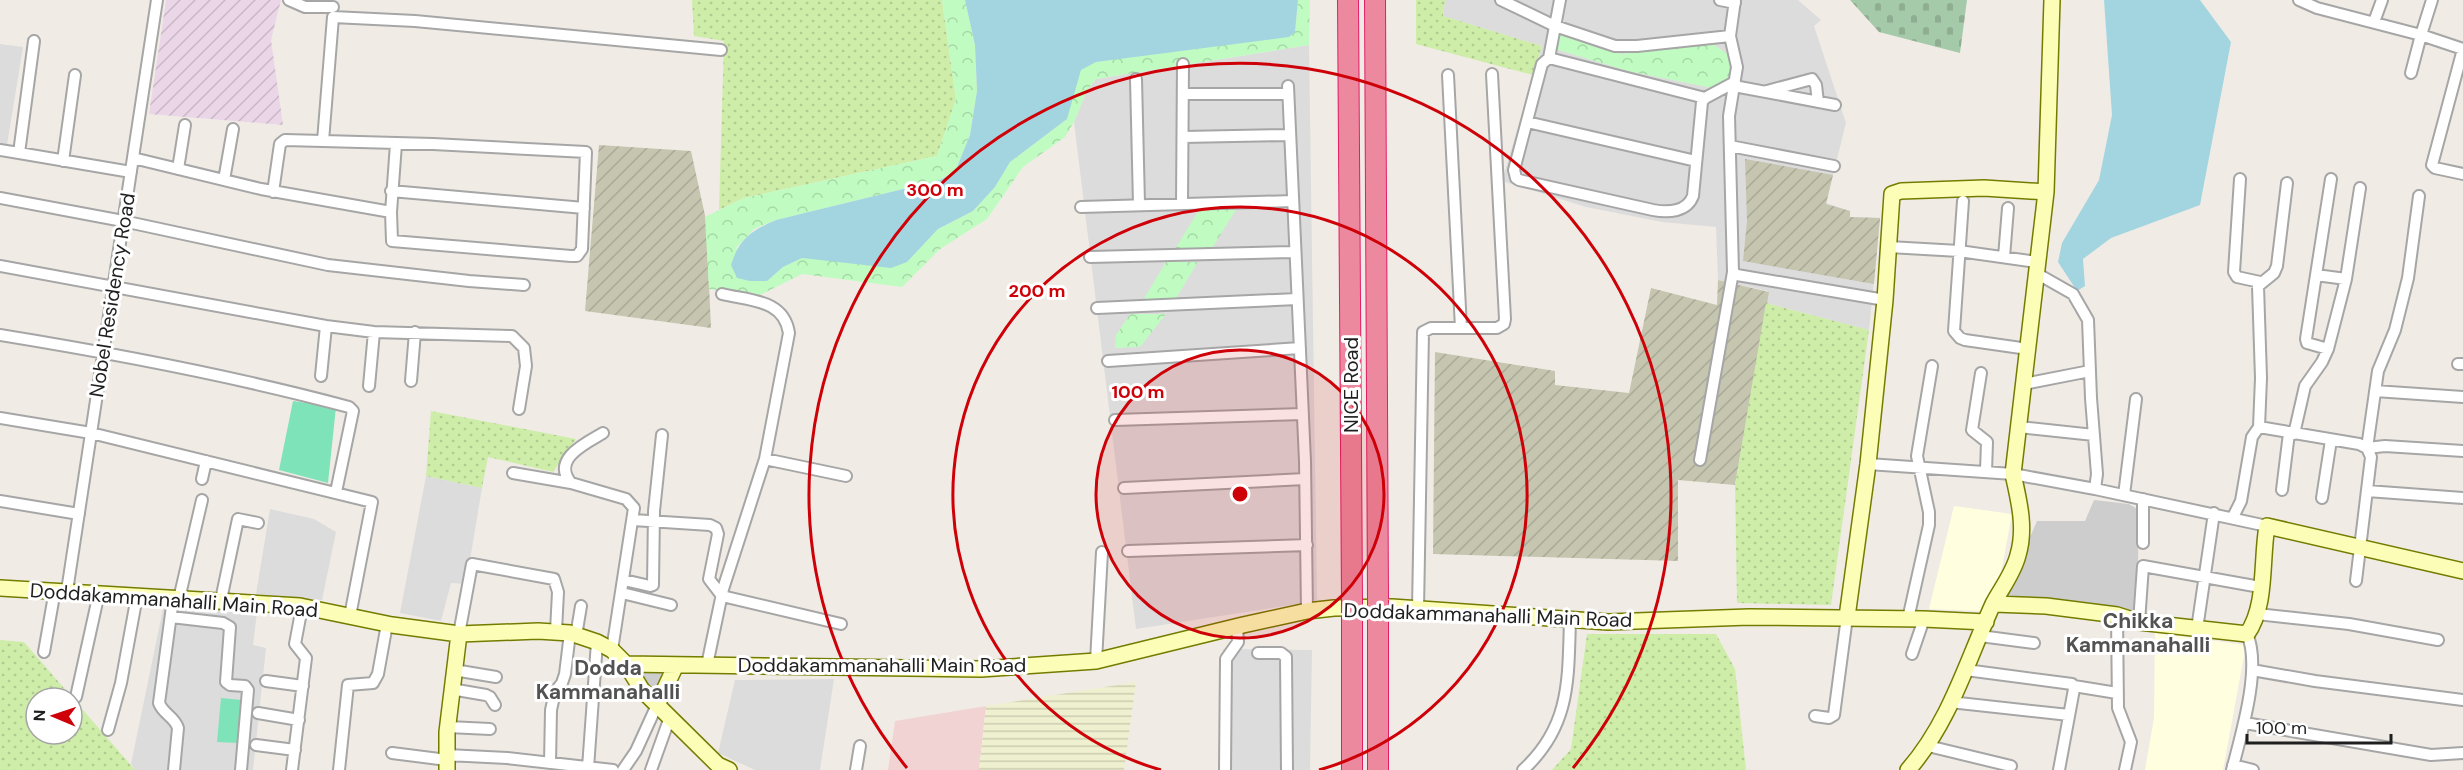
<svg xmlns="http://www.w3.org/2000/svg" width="2463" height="770" font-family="'DM Sans',sans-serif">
	<defs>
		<pattern id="industrial-furrows" width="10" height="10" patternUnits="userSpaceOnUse" patternTransform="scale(1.5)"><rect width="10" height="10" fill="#ead6e7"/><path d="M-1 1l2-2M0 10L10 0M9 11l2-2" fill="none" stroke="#c8b7c6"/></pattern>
		<pattern id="construction-furrows" width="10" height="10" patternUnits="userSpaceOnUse" patternTransform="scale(1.5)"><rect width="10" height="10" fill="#c5c5b0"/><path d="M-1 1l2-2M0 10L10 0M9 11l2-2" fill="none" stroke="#a9a997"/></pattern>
		<pattern id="farmland-rules" width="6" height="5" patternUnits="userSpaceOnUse" patternTransform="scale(1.5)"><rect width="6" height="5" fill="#eff0cf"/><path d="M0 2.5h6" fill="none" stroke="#cccdb1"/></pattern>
		<pattern id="grass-dots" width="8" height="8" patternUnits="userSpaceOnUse" patternTransform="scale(1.5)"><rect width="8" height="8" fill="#cdeda8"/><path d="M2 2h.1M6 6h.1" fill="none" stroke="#b0cb90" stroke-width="1.8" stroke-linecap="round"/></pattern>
		<pattern id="cemetery-stones" width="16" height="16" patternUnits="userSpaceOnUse" patternTransform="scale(1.5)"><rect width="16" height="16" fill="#a5caa9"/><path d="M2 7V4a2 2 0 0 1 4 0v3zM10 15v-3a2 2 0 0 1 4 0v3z" fill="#8ead91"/></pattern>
		<pattern id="park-crowns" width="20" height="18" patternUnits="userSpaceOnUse" patternTransform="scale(1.5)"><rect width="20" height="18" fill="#c0fcc2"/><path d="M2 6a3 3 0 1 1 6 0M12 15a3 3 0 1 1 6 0" fill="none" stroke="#a5d8a6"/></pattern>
	</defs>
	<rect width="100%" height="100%" fill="#f0ece5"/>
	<path fill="#dddcdc" d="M1445,0H1798L1821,20L1814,26L1846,123L1826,203L1850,211V217L1880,218L1869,330L1766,303L1768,291L1718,280L1716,227L1662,222L1586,207L1502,181L1542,46L1443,16Z
		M0,44L23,47L7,145L0,144Z
		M1309,45L1317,601L1136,629L1074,122L1087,90L1096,79Z
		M426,476L482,488L466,584L451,583L441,621L400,613Z
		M270,509L314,519L336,532L322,600L256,594Z
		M164,604L257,613L253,645L266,648L253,770H135L131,764Z
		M1223,649L1312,650L1310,770H1223Z
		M834,679L820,770H755L718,753L735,680Z"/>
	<path fill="#f2d3d3" d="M986,706L979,770H888L895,721Z"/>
	<path fill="url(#industrial-furrows)" d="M166,0H281L271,40L283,125L149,114Z"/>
	<path fill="#fffedf" d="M1954,506L2012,514L1999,584L1981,611L1929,609Z
		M2155,633L2246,645L2223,770H2145L2154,718Z"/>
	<path fill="#cdcdcd" d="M2094,500L2129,504L2139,510L2137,614L2003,599L2037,521H2085Z
		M667,670L656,696L637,671Z"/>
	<path fill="url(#construction-furrows)" d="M599,145L691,151L706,220L711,328L585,311Z
		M1745,159L1833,175L1826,204L1850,211V217L1880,218L1874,284L1743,261L1747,221Z
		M1718,280L1769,292L1735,485L1678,480V561L1433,554L1435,352L1555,371V385L1629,393L1651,288L1717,305Z"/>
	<path fill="url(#farmland-rules)" d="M1136,682L1124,770H979L986,706Z"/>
	<path fill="url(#grass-dots)" fill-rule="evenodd" d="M692,0H942L956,99L937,156L744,198L719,210L724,41L694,36Z
		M1416,0H1445L1443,16L1542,46L1533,75L1416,44Z
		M1766,303L1869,330L1831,605L1737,603L1735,485Z
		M431,411L576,439L553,472L488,457L482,488L426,476Z
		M1587,634H1716L1735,669L1746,770H1552L1571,749Z
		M0,640L24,642L135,770H0ZM36,698H72V734H36Z"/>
	<path fill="url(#cemetery-stones)" d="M1850,0H1967L1960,53L1879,32Z"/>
	<path fill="url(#park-crowns)" d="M942,0H965L975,45L977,91L970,135L955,172L940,180L776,220L754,229L736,248L767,281L783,267L801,258L907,262L938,229L973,211L995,187L1010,162L1067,119L1080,70L1096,62L1295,32L1298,0H1310L1309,45L1096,79L1087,90L1074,122L1065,137L1023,167L987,219L940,249L902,287L802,274L760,295L709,289L705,217L744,198L937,156L956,99Z
		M1558,33L1598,48L1621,54L1710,42L1730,56L1733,66L1727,80L1712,88L1628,71L1555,49Z
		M1200,208H1237L1211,250L1174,251Z
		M1166,262H1198L1175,300L1142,302Z
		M1130,314H1166L1140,347L1115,348L1116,335Z"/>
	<path fill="#7fe3b9" d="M293,401L336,407L328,483L279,470Z
		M221,698L242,700L238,743L217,742Z"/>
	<path fill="#a3d5e0" d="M965,0H1298L1295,32L1289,37L1096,62L1081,70L1067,119L1010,162L995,187L973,211L938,229L907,262L891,268L802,258L783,267L767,281H750L737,278L731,265C739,239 751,231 776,220L940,180L955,172L970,135L977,91L975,45Z
		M2104,0H2200L2231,42L2200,205L2111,238L2083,259L2085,286L2077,291L2058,262L2062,243L2099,180L2112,115Z"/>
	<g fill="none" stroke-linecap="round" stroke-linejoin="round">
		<g stroke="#a6a6a6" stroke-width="14">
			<path id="street" d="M289,0L305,7H333
				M1501,0L1555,26L1615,46H1637L1730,36
				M1560,0L1549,58L1542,64L1514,170L1516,178L1519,180L1653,210C1668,213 1687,212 1693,196L1702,102L1705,98L1735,82
				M1720,0L1735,3
				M1735,0L1730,36L1737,67L1729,116L1733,272L1737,275L1885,300
				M2299,0L2317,8L2421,35L2411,73
				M2432,0L2421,35L2463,49L2432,165L2435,168L2463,174
				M2374,22L2382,0
				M34,41L19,153L131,172
				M1549,58L1705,98
				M1448,75L1461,328
				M1136,79L1139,204
				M1288,86L1305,461L1307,611
				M1734,86L1835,105
				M1767,91L1812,79L1816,85L1818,102
				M1183,94H1288
				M1527,122L1696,161
				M1183,137L1290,135
				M1730,146L1834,166
				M0,150L19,153
				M133,158L261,189L391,212L392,241L571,256H577L582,249L586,152L433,144L323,141
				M63,161L75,75
				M178,169L185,125
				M2240,179L2234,272L2237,277L2260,282
				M224,180L233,129
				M391,191L584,208
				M273,192L280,144L285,140L323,141L333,17L415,21L721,50
				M2419,196L2408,278L2395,330L2378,371L2367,448L2385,446L2463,451
				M0,198L123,221L328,265L469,281L524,285
				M1963,201L1954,331L1960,338L1965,340L2028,349
				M1182,203L1183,64
				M1081,207L1293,201
				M391,212L396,144
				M1889,247L1959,251L2037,262
				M1090,257L1295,252
				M2004,257L2008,208
				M0,266L326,326L374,332L512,336L524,348L526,366L519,409
				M2036,273L2073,294L2088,320L2091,398L2097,474L2095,489L2267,526
				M2316,275L2346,279
				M1097,308L1297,299
				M0,335C117,354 234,376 349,407L353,411L336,492
				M2328,349L2307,343L2306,339L2331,179
				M1108,361L1300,348
				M2458,364H2463
				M1981,373L1972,430L1987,442L1986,472
				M321,376L326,326
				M411,381L415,332
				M2024,384L2090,371
				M369,386L374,332
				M2375,391L2463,397
				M0,418L91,433L372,502L350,616
				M1115,420L1303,414
				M2019,427L2094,435
				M2259,427L2261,378L2258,286L2274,273L2277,266L2287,183
				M603,433C586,443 551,459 571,483L626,499L634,508L612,650
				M2294,434L2305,386L2322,362L2328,349L2346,279L2360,188
				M765,459L846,476
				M1700,460L1733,272
				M1868,464L2013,474L2095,489
				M513,473L571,483
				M202,479L206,461
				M1124,488L1305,479
				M2282,490L2289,433
				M2367,491L2463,498
				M2124,495L2136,399
				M2322,498L2331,440
				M0,501L79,514
				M2233,517L2241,501L2252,437L2259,427L2359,444L2367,448L2371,457L2356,581
				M633,520L710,525L716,528L718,534L709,579L722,596L841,624
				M2143,543V499
				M1128,551L1307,545
				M624,580L650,586L653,585L654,511L662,435
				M67,591L157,0
				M622,593L671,605
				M173,599L159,703C163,714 175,717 178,728L174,770
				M179,599L202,500
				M225,602L222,595L238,519L258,523
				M1418,609L1423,332L1431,328H1497L1504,324L1505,319L1492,74
				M2257,614L2349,624L2438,640
				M2117,615L2118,708L2131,742L2125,770
				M171,617L223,623L230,627L226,682L230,685L245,686L248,690L241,770
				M1908,619L1929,525V512L1917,456L1932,366
				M2139,622L2143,566L2260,587
				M2197,629L2214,513
				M459,634L472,564L554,579L558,592L556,631
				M576,636L581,606
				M1980,636L2034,643
				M44,652L55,590
				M1258,653H1281L1286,657L1287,770
				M1912,654L1924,619
				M1096,661L1102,552
				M707,665L723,589L765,459L789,333C784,299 750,301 722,294
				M454,670L496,677
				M1966,670L2072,684L2074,689L2059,770
				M2252,670L2315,681L2463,700
				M266,681L303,686
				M2074,686L2117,693
				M451,689L486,695L490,697L495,705
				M76,697L99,593
				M1950,702L2069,715
				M258,713L299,720
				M1815,716L1829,718L1834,715L1847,617
				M2245,723L2431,755L2463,753
				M448,727L490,729
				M108,730L121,683L137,596
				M256,745L295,750
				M1928,746L2011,766
				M392,753L447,760
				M447,755L507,758L613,770
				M550,763L551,710L555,692L562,683L565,674L570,633
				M2233,765L2253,770
				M588,768L597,642
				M292,770L306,658L295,644L302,607
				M339,770L348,685L373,683L378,674L387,624
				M623,770L636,751L657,705
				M651,770L670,717
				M856,770L860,746
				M1225,770L1226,659L1238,642L1237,627
				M1523,770C1571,726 1568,679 1570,620
				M2232,770C2241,735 2262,667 2247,634"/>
		</g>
		<g stroke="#747c00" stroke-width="18">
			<path id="secondary" d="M0,588L300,606L392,625L459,634L538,631L570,633L597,642L612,650L626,664L642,690L718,765L729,770
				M1994,604L2046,606L2117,615L2139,622L2247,634C2267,606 2261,560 2267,526L2463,571
				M1847,617L1868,464L1885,300L1892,194L1901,191L1984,188L2046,192
				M626,664L981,669L1096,661L1243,625L1307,611L1334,608L1392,607L1608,622L1749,617L1924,619L1986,622
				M657,705L676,665
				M447,770V732L459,634
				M1908,770C1950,722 1967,661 1993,604C2001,589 2014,572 2018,555C2026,528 2019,501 2013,474L2046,192L2052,0"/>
		</g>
		<g stroke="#e41c68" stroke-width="22">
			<path id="highway" d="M1348,0L1352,599
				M1375,0L1378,600
				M1352,613V770
				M1378,613V770"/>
		</g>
		<use href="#street" stroke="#fff" stroke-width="10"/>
		<use href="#secondary" stroke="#fcfdb6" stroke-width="15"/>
		<use href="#highway" stroke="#ec899f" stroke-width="20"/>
		<g stroke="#e41c68" stroke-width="22" stroke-linecap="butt">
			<path id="highway-bridge" d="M1378,600V613
				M1352,613V599"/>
		</g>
		<use href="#highway-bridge" stroke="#ec899f" stroke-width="20"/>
	</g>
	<circle cx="1240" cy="494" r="144" fill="#ce0008" fill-opacity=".12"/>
	<g fill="none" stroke="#ce0008" stroke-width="3">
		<circle cx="1240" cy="494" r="144"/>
		<path d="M1161 770A287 287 0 1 1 1319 770"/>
		<path d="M907 768A431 431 0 1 1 1573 768"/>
	</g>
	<g text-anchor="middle" stroke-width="6" stroke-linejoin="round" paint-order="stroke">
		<g font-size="20" fill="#1f1f1f" stroke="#fff">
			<text transform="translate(112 295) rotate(-81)" y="7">Nobel Residency Road</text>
			<text transform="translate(1351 385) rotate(-90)" y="7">NICE Road</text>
			<text transform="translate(174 600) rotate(4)" y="7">Doddakammanahalli Main Road</text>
			<text transform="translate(1488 615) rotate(2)" y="7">Doddakammanahalli Main Road</text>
			<text x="882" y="672">Doddakammanahalli Main Road</text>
		</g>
		<g font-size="21" font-weight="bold" fill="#525252" stroke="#fff">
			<text x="2138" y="628">Chikka<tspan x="2138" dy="24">Kammanahalli</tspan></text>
			<text x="608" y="675">Dodda<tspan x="608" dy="24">Kammanahalli</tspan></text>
		</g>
	</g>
	<circle cx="1240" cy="494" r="9" fill="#ce0008" stroke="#fff" stroke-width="3"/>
	<g font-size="18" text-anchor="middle" font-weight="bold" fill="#ce0008" stroke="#fff" stroke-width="6" stroke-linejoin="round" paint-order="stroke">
		<text x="935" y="196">300 m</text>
		<text x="1037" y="297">200 m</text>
		<text x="1138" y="398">100 m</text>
	</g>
	<g transform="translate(54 716) rotate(272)"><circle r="28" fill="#ffffff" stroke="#a5a5a5" stroke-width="1.5"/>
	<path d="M0-4.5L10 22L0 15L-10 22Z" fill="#ce0008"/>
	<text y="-9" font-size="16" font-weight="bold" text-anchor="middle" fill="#1f1f1f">N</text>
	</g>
	<path d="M2247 734v9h144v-9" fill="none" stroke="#1f1f1f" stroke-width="3"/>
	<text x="2256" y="734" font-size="18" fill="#1f1f1f" stroke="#ffffff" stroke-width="4.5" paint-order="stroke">100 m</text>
</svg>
